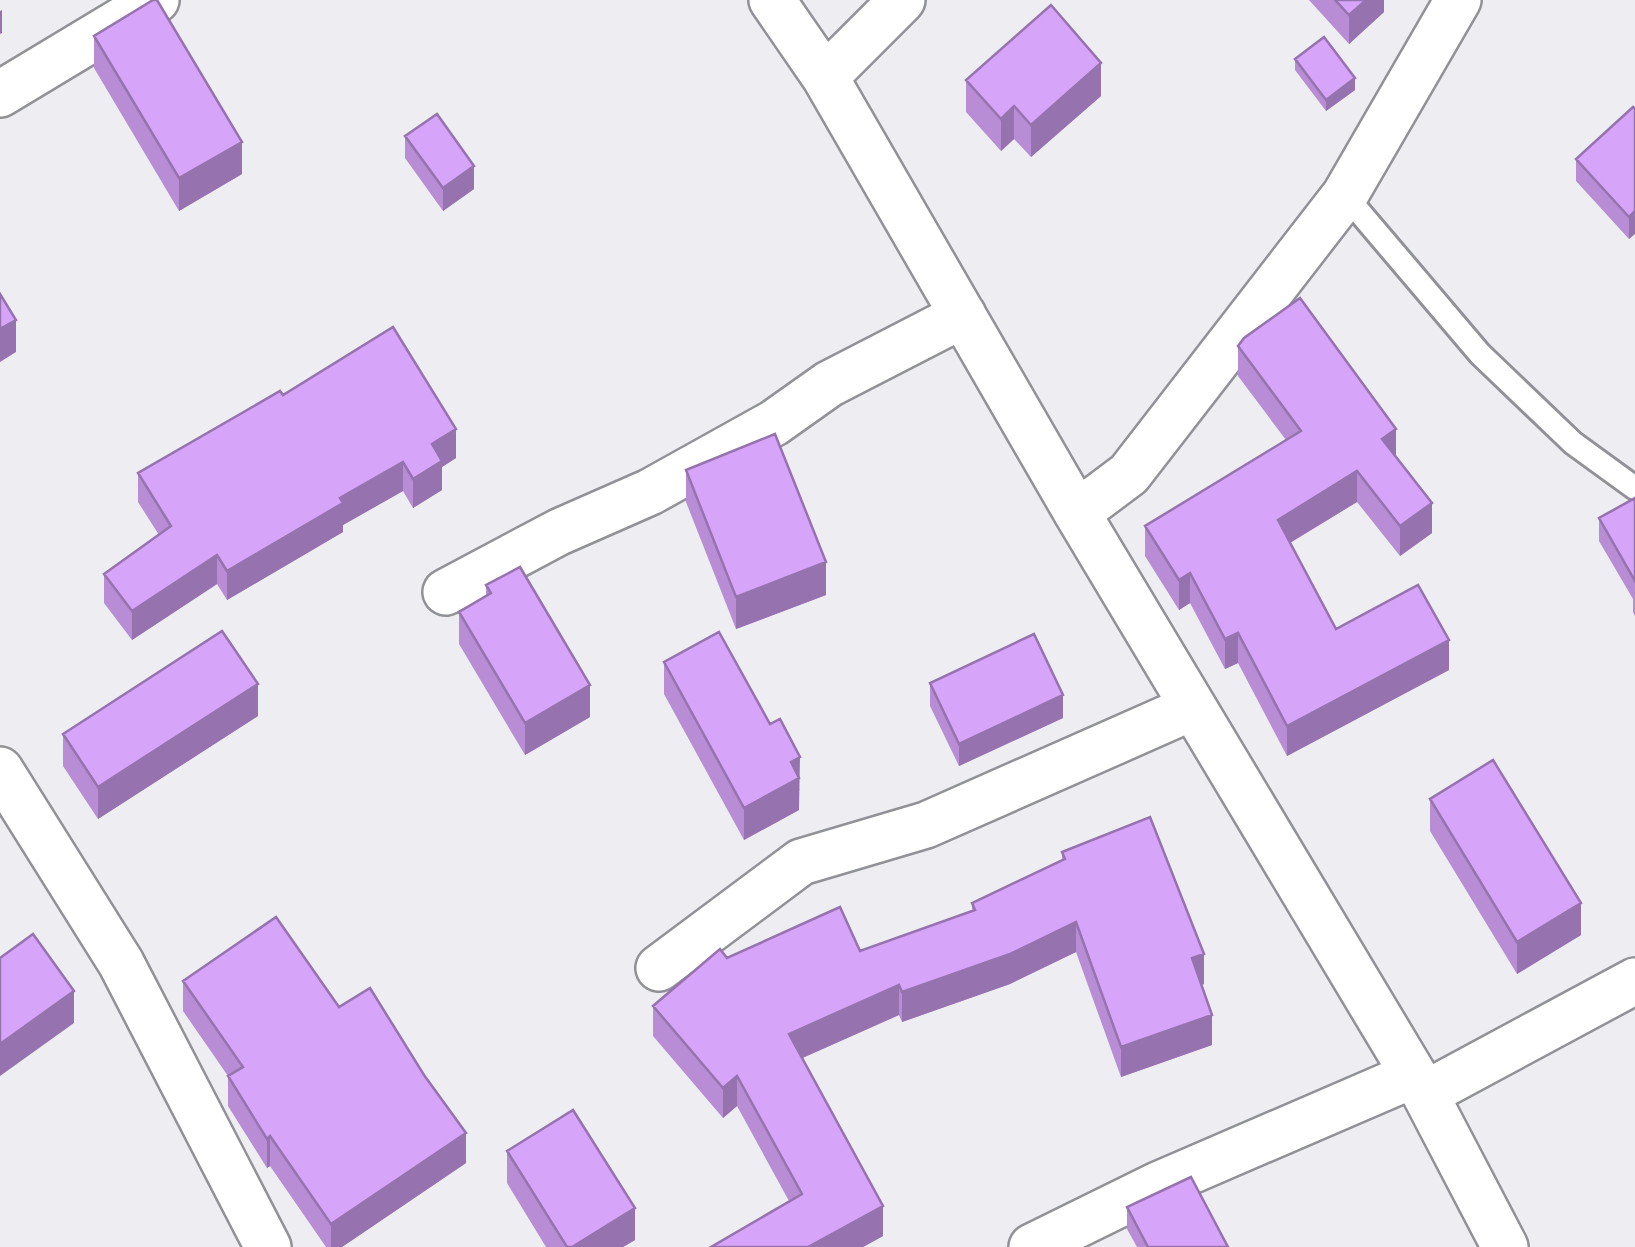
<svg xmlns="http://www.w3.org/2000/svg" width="1635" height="1247" font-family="'Open Sans',sans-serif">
	<rect width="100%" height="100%" fill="#ededf2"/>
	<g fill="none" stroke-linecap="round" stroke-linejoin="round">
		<g stroke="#919297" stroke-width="28">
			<path id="service" d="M1345,195L1480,354L1573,443L1635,488"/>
		</g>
		<g stroke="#919297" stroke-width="50">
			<path id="minor" d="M772,0L825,77L1077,513L1425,1094L1505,1247
				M825,77L902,0
				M0,94L156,0
				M1077,513L1129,474L1345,195L1458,0
				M446,592L559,532L650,492L774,423L829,384L963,315
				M0,770L121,963L268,1247
				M659,968L801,862L926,825L1193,707
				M1425,1094L1635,981
				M1032,1247L1158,1185L1413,1075"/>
		</g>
		<use href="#service" stroke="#fff" stroke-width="22"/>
		<use href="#minor" stroke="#fff" stroke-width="45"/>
	</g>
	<path fill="#b88dd5" d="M1309,0H1384V12L1349,44Z
		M94,36L242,174L179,211L94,68Z
		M1295,59L1355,90L1326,111L1295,70Z
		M966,80L1101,96L1031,157L1014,139L1001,151L966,112Z
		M1633,107L1629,239L1576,181V159Z
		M405,136L474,189L443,211L405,158Z
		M1238,346L1396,456L1432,533L1400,556L1357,502L1290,543L1336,629L1449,670L1287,756L1238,663L1225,669L1190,603L1179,610L1145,556V526L1286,440L1238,376Z
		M283,395L456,458L442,467V490L413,508L403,491L343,525V532L227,600L217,584L132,640L104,603V574L159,535L138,502V473Z
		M686,470L826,595L736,629L686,502Z
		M1635,498V616L1633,612V599L1599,541V518Z
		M486,585L590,717L525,755L459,644V612L486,596Z
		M664,662L800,790H799V810L744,840L664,694Z
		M930,683L1063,718L959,766L930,706Z
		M258,716L98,819L63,766V734Z
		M1430,799L1581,935L1517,974L1430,831Z
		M1062,852L1204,984L1202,985L1212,1045L1121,1077L1076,952L1010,984L902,1022L899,1015L802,1058L883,1236L863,1247H711L789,1201L737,1106L723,1118L653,1036V1006L727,958L860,951L972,912V903L1062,860Z
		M183,981L339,1007L466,1163L342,1247H326L270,1166L267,1168L228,1106V1076L183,1011Z
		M507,1151L635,1240L623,1247H546L507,1183Z
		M1127,1207L1228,1247H1137L1127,1229Z"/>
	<path fill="#9673ae" d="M1366,0H1384V12L1349,44V15Z
		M2,10V33L0,34V11Z
		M1101,63V96L1031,157V125Z
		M1355,78V90L1326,111V100Z
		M1014,106V139L1001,151V119Z
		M242,142V174L179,211V178Z
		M474,166V189L443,211V188Z
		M1635,211V234L1629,239V217Z
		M16,320V352L0,362V329Z
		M456,429V458L442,467V490L413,508V479L432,444Z
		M1396,429V460L1382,439Z
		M403,462V491L343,525V532L227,600V571L340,498Z
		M1357,471V502L1278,550V520Z
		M1432,503V533L1400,556V526Z
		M217,555V584L132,640V611Z
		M826,562V595L736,629V597Z
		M1190,573V603L1179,610V580Z
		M1238,633V663L1225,669V639Z
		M1449,640V670L1287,756V726Z
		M258,684V716L98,819V787Z
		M590,685V717L525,755V723Z
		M1063,695V718L959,766V744Z
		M800,757L799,810L744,840V808L791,762Z
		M1581,903V935L1517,974V942Z
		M1076,922V952L1010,984L902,1022V992Z
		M1204,954V984L1192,988V958Z
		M899,985V1015L789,1064V1034Z
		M74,991V1023L0,1076V1044Z
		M1212,1015V1045L1121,1077V1047Z
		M737,1076V1106L723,1118V1088Z
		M466,1133V1163L342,1247H331V1224Z
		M270,1136V1166L267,1168V1139Z
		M883,1206V1236L863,1247H808Z
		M635,1208V1240L623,1247H572Z"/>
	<path fill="#d6a4f8" stroke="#9673ae" stroke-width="2.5" d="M153,0H157L242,142L179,178L94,36Z
		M1335,0H1366L1349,15Z
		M1051,5L1101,63L1031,125L1014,106L1001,119L966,80Z
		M1324,37L1355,78L1326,100L1295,59Z
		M1633,107L1635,109V211L1629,217L1576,159Z
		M437,114L474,166L443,188L405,136Z
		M0,294L16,320L0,329Z
		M1300,298L1396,429L1382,439L1432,503L1400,526L1357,471L1278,520L1336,629L1418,585L1449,640L1287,726L1238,633L1225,639L1190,573L1179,580L1145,526L1301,431L1238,346L1244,338Z
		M393,327L456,429L432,444L442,461L413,479L403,462L340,498L343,503L227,571L217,555L132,611L104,574L171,526L138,473L280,391L283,395Z
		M775,434L826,562L736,597L686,470Z
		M1635,498V581L1599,518Z
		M520,567L590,685L525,723L459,612L491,593L486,585Z
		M222,631L258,684L98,787L63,734Z
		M719,632L770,724L780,719L800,757L791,762L799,778L744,808L664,662Z
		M1034,634L1063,695L959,744L930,683Z
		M1493,760L1581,903L1517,942L1430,799Z
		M1150,817L1204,954L1192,958L1212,1015L1121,1047L1076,922L1010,954L902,992L899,985L789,1034L883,1206L808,1247H711L802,1194L737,1076L723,1088L653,1006L720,949L727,958L840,907L860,951L975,910L972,903L1065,859L1062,852Z
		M276,917L339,1007L370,988L424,1075L466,1133L331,1224L270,1136L267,1139L228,1076L243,1067L183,981Z
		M33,934L74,991L0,1044V958Z
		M573,1110L635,1208L572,1247H567L507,1151Z
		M1191,1177L1228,1247H1148L1127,1207Z"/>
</svg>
